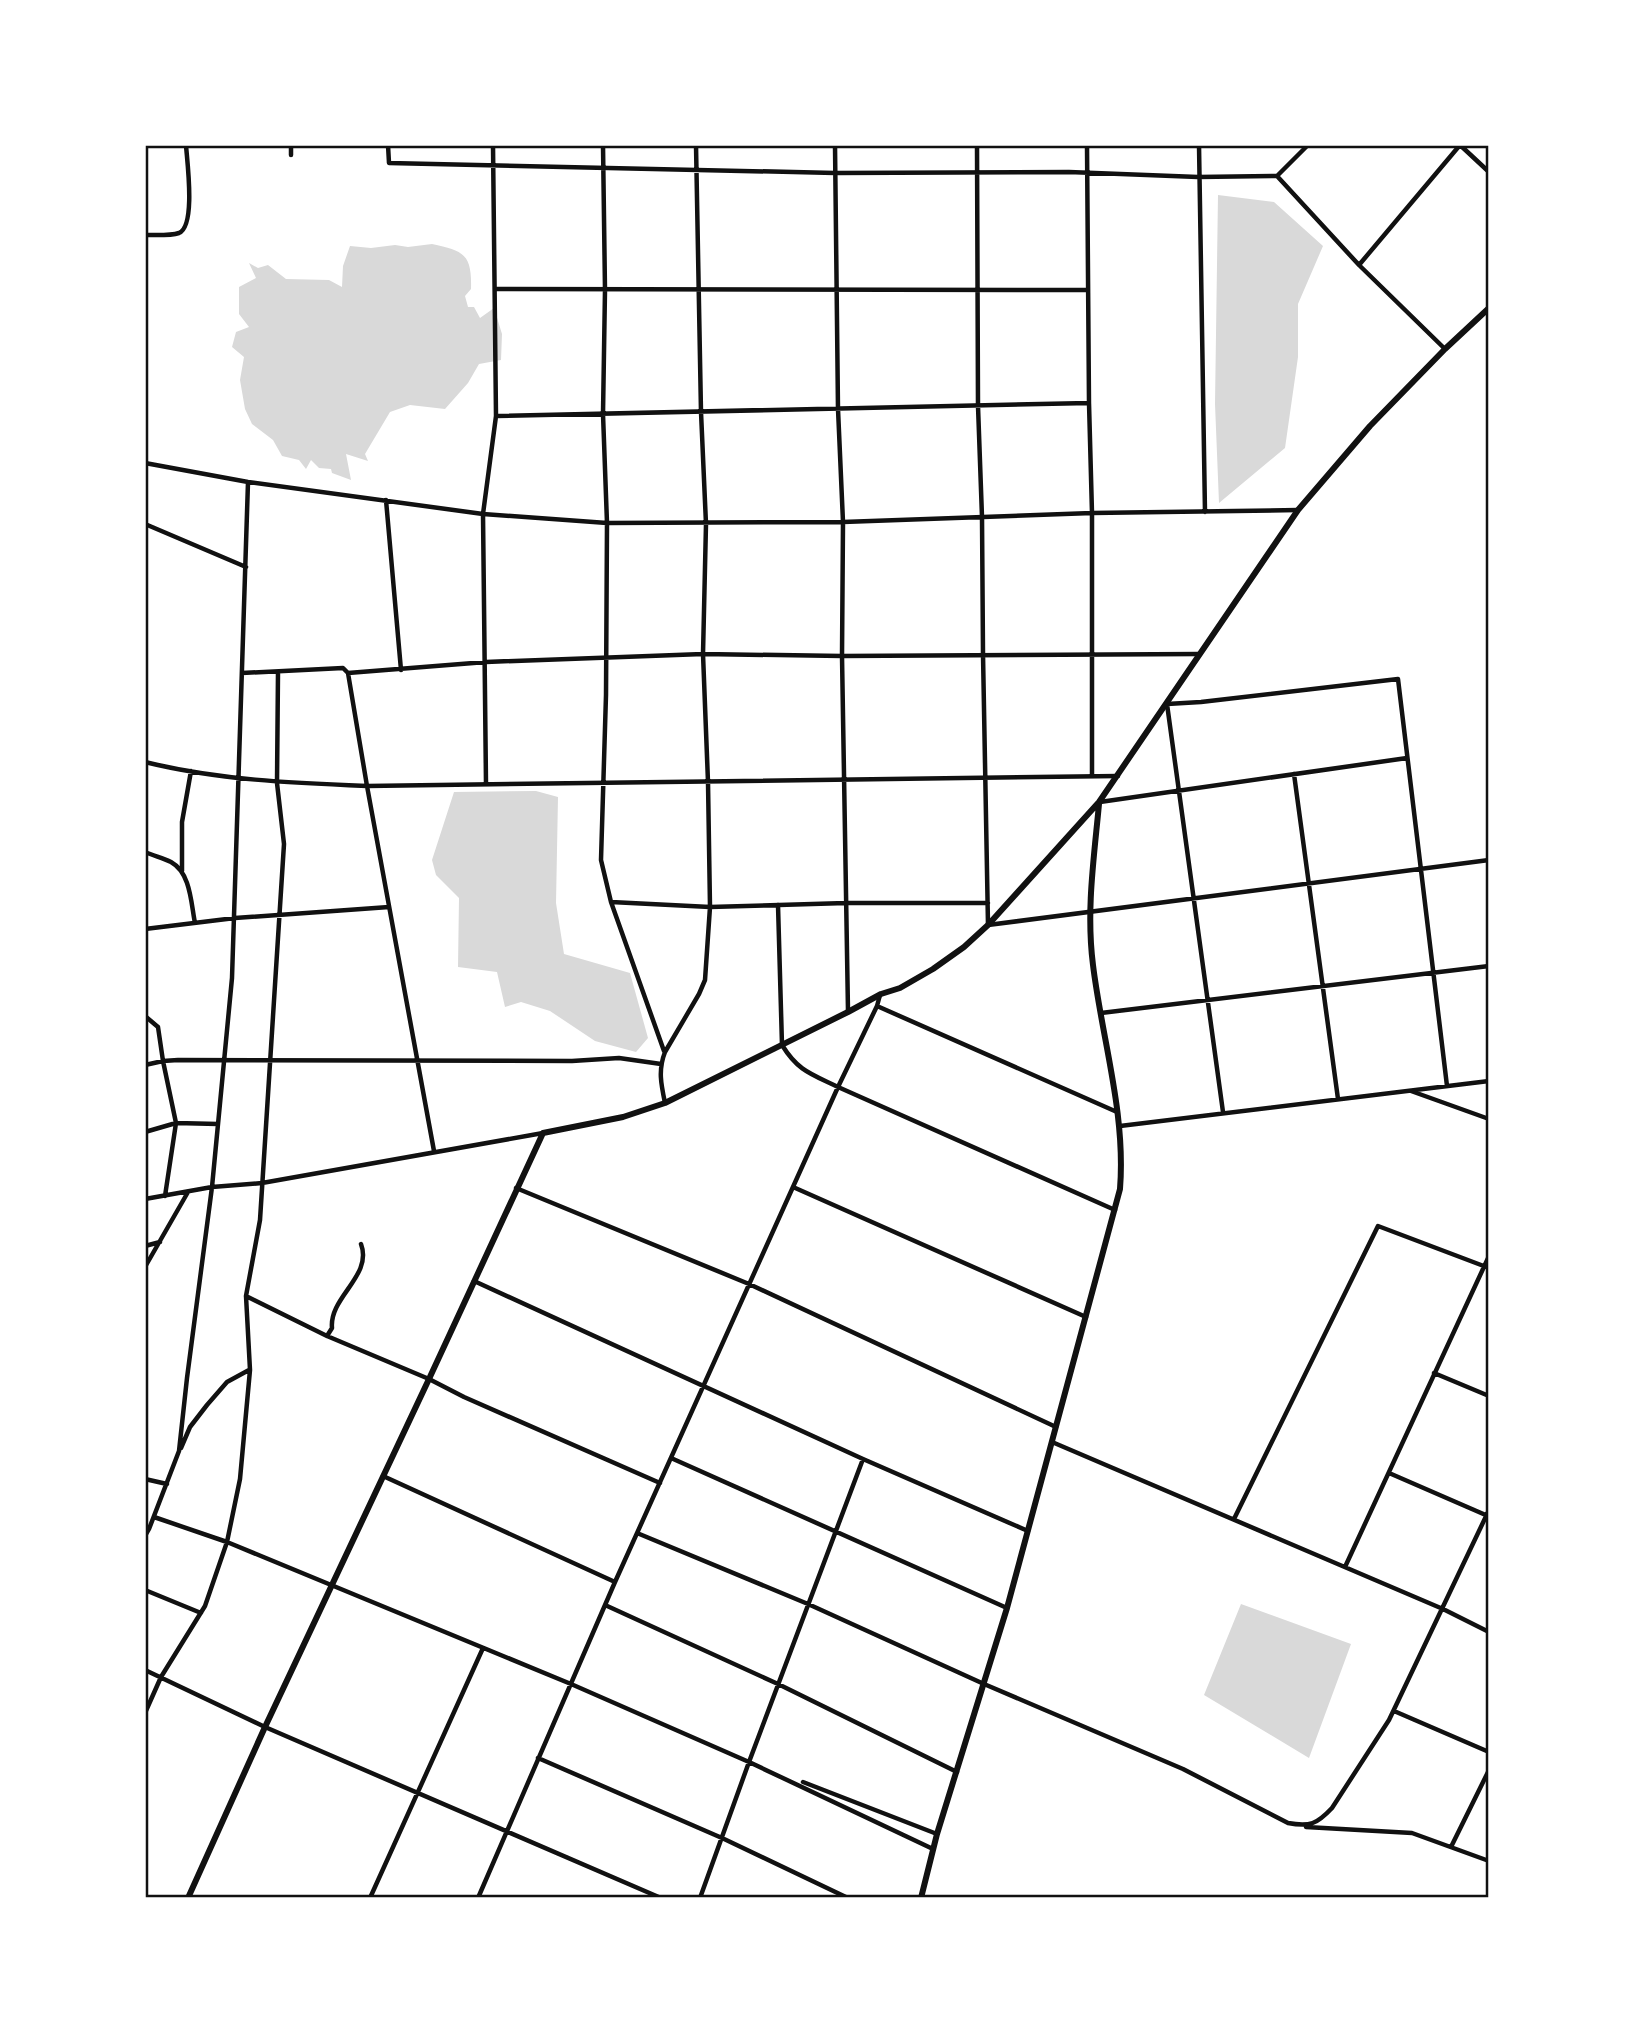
<svg xmlns="http://www.w3.org/2000/svg" width="1634" height="2043" font-family="'Work Sans',sans-serif">
	<rect width="100%" height="100%" fill="#fff"/>
	<path fill="#d9d9d9" d="M1218,195L1274,202L1323,246L1298,304V357L1285,448L1219,503L1215,404Z
		M432,244C464,251 472,254 471,289L465,296L468,307H474L480,318L494,308L502,334L501,360L479,364L468,383L445,409L410,405L390,412L365,454L368,461L346,454L351,480L332,473L331,469L319,468L311,460L306,469L299,460L282,456L273,440L252,424L245,409L240,380L244,357L232,347L236,332L249,327L239,314V287L256,278L249,263L258,268L268,265L286,279L329,280L342,287L343,266L350,246L371,248L395,245L408,247Z
		M536,791L558,797L556,903L564,954L630,973L648,1038L636,1052L595,1041L550,1011L521,1002L505,1007L497,972L458,967L459,898L436,875L432,860L454,792Z
		M1241,1604L1351,1644L1309,1758L1204,1695Z"/>
	<g fill="none" stroke-linecap="round" stroke-linejoin="round">
		<path stroke="#111" stroke-width="4.5" d="M291,145V155
			M388,145L389,163L835,173L1069,172L1198,177L1277,176L1308,145
			M603,145L605,290L603,414L607,523L606,695L601,860L611,902L664,1051
			M835,145L838,409L843,522L842,656L848,1011
			M977,145L978,406L982,517L983,654L988,925L1489,860
			M1087,145L1089,403L1092,513V776
			M1199,145L1205,512
			M1460,145L1489,172
			M1277,176L1359,265L1445,349
			M145,235C155,235 170,236 179,233C196,226 187,161 186,145
			M1359,265L1460,145
			M495,289L1088,290
			M496,416L1089,403
			M145,463L248,482L483,514L607,523L843,522L1092,513L1298,510
			M386,500L401,670
			M145,524L246,567
			M242,673L343,668L348,673L367,786L434,1151
			M348,673L486,662L703,654L842,656L1200,654
			M145,762C218,780 292,783 367,786L1118,776
			M1294,774L1338,1099
			M486,784L483,514L496,416L493,145
			M1100,802L1407,758
			M145,852C154,856 163,858 171,862C191,873 191,904 195,923
			M182,871V822L191,771
			M611,902L710,907L846,903H988
			M778,905L782,1045C798,1071 811,1074 838,1087L1115,1210
			M145,929L235,918L389,907
			M877,1006L1117,1112
			M1101,1013L1489,966
			M145,1016L158,1027L163,1061L176,1123L165,1196
			M145,1065L163,1061L178,1060L572,1061L619,1058L661,1064
			M1411,1091L1489,1119
			M665,1103C661,1084 658,1070 665,1052L699,994L705,980L710,907L708,782L703,654L706,524L701,412L696,145
			M1223,1112L1167,704L1201,702L1398,679L1447,1086
			M1120,1126L1489,1081
			M145,1132L176,1123L218,1124
			M793,1187L1086,1317
			M516,1188L749,1284L1056,1427
			M145,1199L212,1187L262,1183L543,1133
			M145,1246L160,1242
			M145,1267L188,1192
			M474,1281L863,1459L1028,1531
			M246,1296L327,1336L429,1379L464,1397L660,1483
			M327,1336L332,1328C329,1297 373,1276 361,1244
			M1434,1373L1489,1396
			M1052,1442L1443,1609L1489,1632
			M181,1448L190,1427L207,1405L227,1382L249,1370
			M671,1458L1007,1608
			M1389,1473L1488,1516
			M383,1476L615,1582
			M145,1479L167,1484
			M154,1517L227,1542L571,1684L749,1762L933,1849
			M1234,1519L1378,1226L1489,1268
			M637,1533L808,1604L984,1684L1183,1769L1288,1823C1310,1827 1317,1824 1332,1808L1389,1720L1489,1510
			M145,1536L149,1529L179,1451L187,1378L212,1187L232,978L248,482
			M1345,1567L1489,1256
			M145,1590L201,1613
			M605,1605L778,1684L957,1772
			M145,1670L265,1727L661,1898
			M1394,1711L1489,1752
			M145,1713L161,1677L205,1606L227,1542L240,1479L250,1370L246,1296L260,1220L284,844L277,783L278,672
			M538,1758L722,1838L848,1898
			M803,1782L937,1834
			M1306,1827L1412,1833L1489,1861
			M1451,1847L1489,1770
			M370,1898L483,1648
			M478,1898L615,1582L838,1087L877,1006L880,995
			M700,1898L749,1762L863,1459"/>
		<path stroke="#111" stroke-width="6" d="M188,1898L265,1727L429,1379L543,1133L623,1117L665,1103L848,1012L881,994L900,988L933,969L964,947L988,925L1099,802L1298,510L1370,426L1445,349L1489,308
			M921,1898L937,1834L1007,1608L1120,1189C1126,1113 1102,1039 1093,965C1086,911 1094,858 1099,804"/>
	</g>
	<rect width="1634" height="2043" fill="none" stroke="#ffffff" stroke-width="294"/>
	<rect x="147" y="147" width="1340" height="1749" fill="none" stroke="#111" stroke-width="2.5"/>
</svg>
